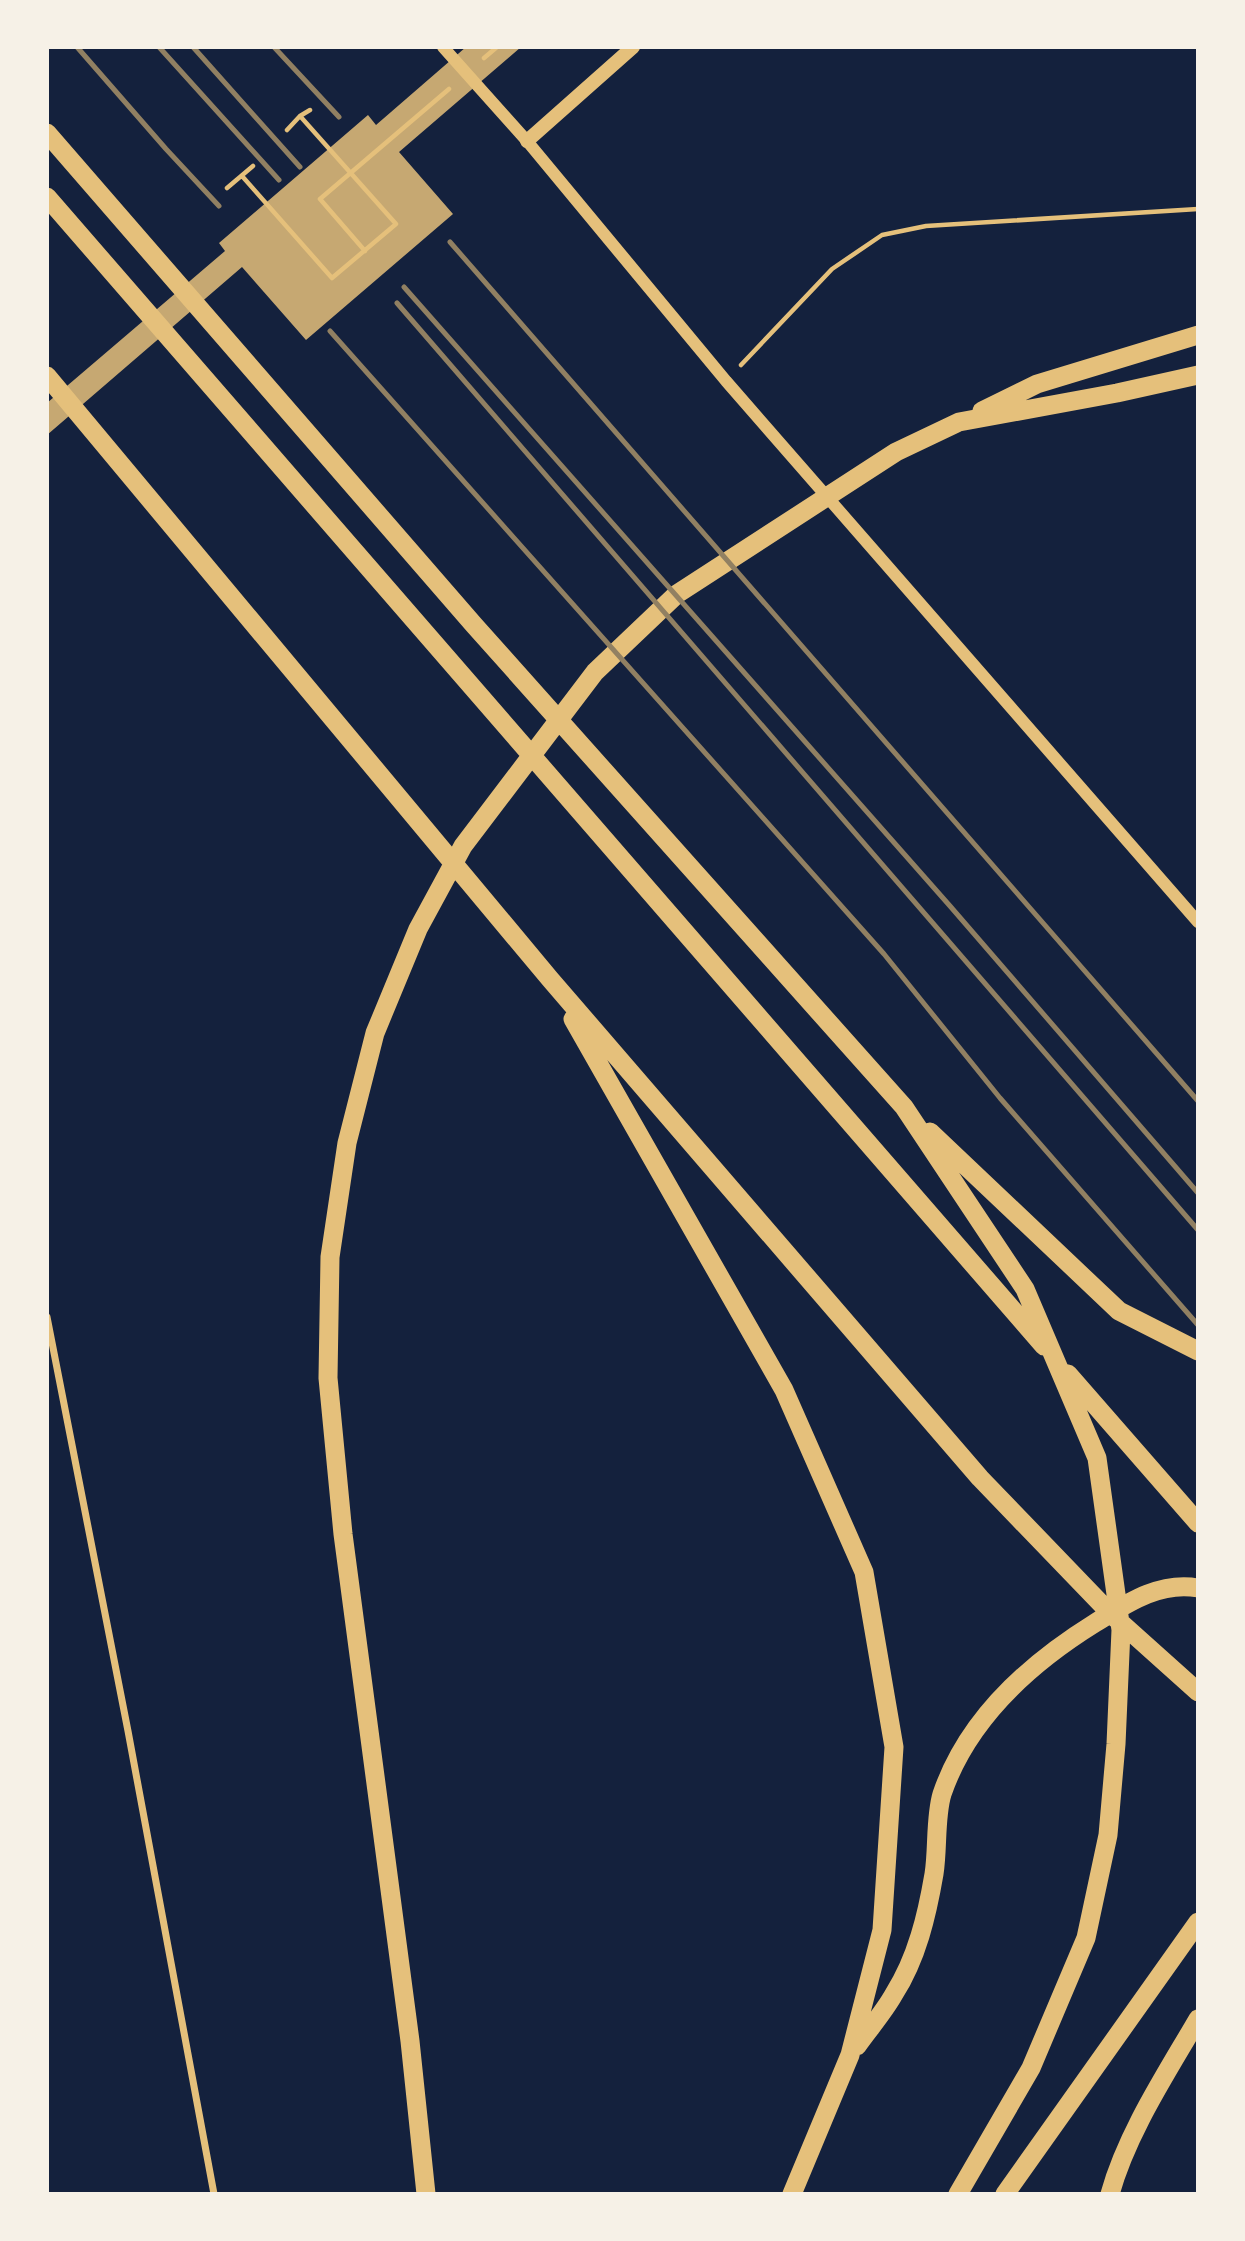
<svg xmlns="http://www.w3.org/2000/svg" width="1245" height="2241" font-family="Commissioner,sans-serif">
	<rect width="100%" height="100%" fill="#14213d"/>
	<path fill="#c6a872" d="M466,47H521L399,152L453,214L306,340L242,267L47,435V403L225,251L219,243L368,115L376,125Z"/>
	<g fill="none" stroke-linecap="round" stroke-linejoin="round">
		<path stroke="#e5c07b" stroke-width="4.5" d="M484,58L497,47
			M287,130L300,116L310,110
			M242,176L332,278L396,224L300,116
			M227,188L253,166
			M365,251L320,199L449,89
			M741,365L832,269L882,235L926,226L1198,209"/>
		<path stroke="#e5c07b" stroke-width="7" d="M47,1317L128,1731L214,2194"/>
		<path stroke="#e5c07b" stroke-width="12" d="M443,47L527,141L726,381L1198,922"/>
		<path stroke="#e5c07b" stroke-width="14" d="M527,141L633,47"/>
		<path stroke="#e5c07b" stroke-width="19" d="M47,133L474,625L904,1107L1025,1289L1097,1458L1121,1630L1116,1744L1108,1835L1086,1938L1031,2068L958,2194
			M47,197L1044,1346
			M47,376L550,979L980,1478L1111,1614L1198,1692
			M982,411L1037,384L1198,335
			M573,1019L784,1390L864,1572L894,1747L882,1930L850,2055L792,2194
			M930,1132L1119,1311L1198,1351
			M1068,1374L1198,1523
			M857,2046C869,2029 884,2012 894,1994C917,1958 927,1915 934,1874C938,1849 935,1817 942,1794C968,1718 1029,1664 1095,1623C1126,1604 1159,1581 1198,1588
			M426,2194L410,2041L343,1534L328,1378L330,1257L347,1143L375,1033L418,929L463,846L595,672L677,594L896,452L959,422L1117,393L1198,375
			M1005,2194L1198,1922
			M1110,2194C1127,2133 1166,2074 1198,2019"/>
		<path stroke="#918062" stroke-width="5" d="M77,47L166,149L219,206
			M159,47L279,180
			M193,47L300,167
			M274,47L339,117
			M450,242L1198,1101
			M404,287L950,906L1198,1193
			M397,303L1198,1230
			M330,331L884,954L1000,1098L1198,1325"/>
	</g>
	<rect width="1245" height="2241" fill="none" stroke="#f6f1e7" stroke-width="98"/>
</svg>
